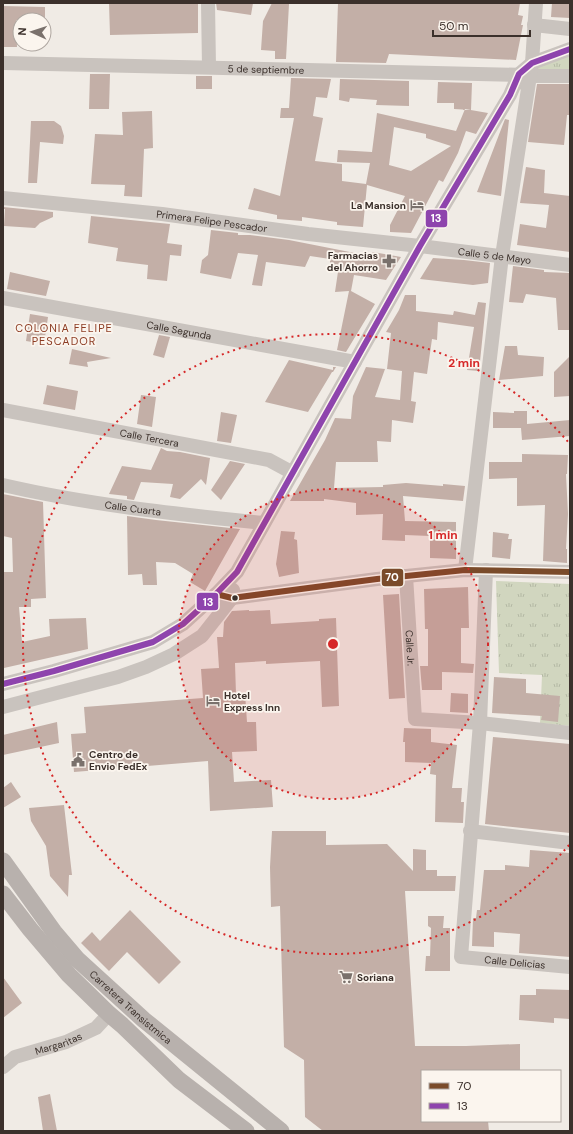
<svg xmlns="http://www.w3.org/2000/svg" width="573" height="1134" font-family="'DM Sans',sans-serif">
	<defs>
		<pattern id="park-tufts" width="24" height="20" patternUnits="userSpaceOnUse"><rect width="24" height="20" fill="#d1d6bf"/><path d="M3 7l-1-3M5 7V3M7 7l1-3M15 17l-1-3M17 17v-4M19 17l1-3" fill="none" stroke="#b4b8a4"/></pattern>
	</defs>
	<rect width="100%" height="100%" fill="#f0ebe5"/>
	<path fill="url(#park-tufts)" d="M570,50V76L519,74Z
		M496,581L570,584V726L540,723L542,675L499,673Z"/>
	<path fill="#c3afa7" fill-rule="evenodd" d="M109,3H198V33L110,35Z
		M216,3H253L251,15L217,10Z
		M272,3L289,4L286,59H275V51L261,50L263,21Z
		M338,3H520L518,15L523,16L521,25H523L516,60L389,54L386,63L336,62Z
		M552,3H570V18L551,17Z
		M3,6L45,7V20H16L17,47H3Z
		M90,74H110L109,109H89Z
		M196,76H212V89H196Z
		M291,78L331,79L327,98L316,97L313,116L323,118L315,161L342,164V181L366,184L370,163L337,162L338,150L372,152L377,113L456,131L465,109L488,113L476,134L466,131L458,153L443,182L439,180L411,233L390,232V225L405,196L367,185L363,227L337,225V222L302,217V221L277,219V215L248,209L254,188L280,196L294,118H280L281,108H289ZM394,127L426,134V138L451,146L411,171L389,165Z
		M340,79L409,81V106L376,105L377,100L350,98L349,102L339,100Z
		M438,82L472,83L471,110L454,109V103H437Z
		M537,84H570V115H567L564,145L528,142Z
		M152,111L153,148L144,149L142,197L124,196L125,185L91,184L95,134L123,135L122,112Z
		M505,119L509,120L501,196L477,192Z
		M31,121H54L61,126L64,136L63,144L40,142L37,183H28Z
		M526,167L545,170L544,193L570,196V252L517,245L520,224L546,228L549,205L520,203Z
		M3,207L53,212V217L40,223L35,228L4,226L5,209H3Z
		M91,216L170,224L167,243L182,245L181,256L170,255L167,281L147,279L148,265L116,261L118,248L88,243Z
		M211,230L238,233V235H250L289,240L370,256L373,252L401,257L386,280L354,275L351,291L375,304L346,352L337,350L349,291L335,292L339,265L330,264V259L310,256L305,267L266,262L262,286L252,285L258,255L238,253L231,279L200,273L202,260L208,255Z
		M433,258L464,260L490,263L488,283L473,285L420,279Z
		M513,266L544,270V272L570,273V330H558L556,298L526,294L523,303L509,302Z
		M10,272L50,281L46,296L7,289Z
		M405,295H416V311L453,315L454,311L475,315L478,302L486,303L479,371L467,370L474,327L438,322L437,340L432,339L427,374L414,372L411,401L416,402L413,423L392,420L391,442L377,441L378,462H336L334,488L383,487V485L406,483L443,486V484L465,486L463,501L403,496L405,521L456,522V559L430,558V536L405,535V541L382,540L383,514L356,515V503L324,499V501H290L325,440L335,418L351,419L353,396L366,367L385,369L375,397L400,400L402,371L387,369L391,333L386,332L399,310Z
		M30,314L48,317L44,344L26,341Z
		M159,335L170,337L164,358L153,355Z
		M505,346H517L518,355L544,357L543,376L499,380Z
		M72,349L111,358L87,362L88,367L69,364Z
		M570,356V396L554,397V372Z
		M289,360L333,370V367H336L333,372H332L308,412L265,402Z
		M47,385L78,391L75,410L43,404Z
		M141,395L156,397L152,427L137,424Z
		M514,411H527V424L570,420V436L522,440L521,428H493V412L514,413Z
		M221,412L237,415L231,443L217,441Z
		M161,448L167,451L180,452L210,458L206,485L201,479L180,499L170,497L173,484L141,482L134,500L127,499V496L109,494L122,466L151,470Z
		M522,454L568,455L567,474H566L568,514L566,549H567V563L543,561L545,505L517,506V478L489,479V462H522Z
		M230,461L245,464L221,500L211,490Z
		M3,494L43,502L46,598L31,599V607H19L22,642L50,636L49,619L86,618L88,649L4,668L3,654V572H13L12,538L3,536Z
		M127,516L156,520L240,529L205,591L190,582L193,574L175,563L156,562L157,585H143L142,574L128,575Z
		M281,531L295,532L294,539L297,540L299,573L279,577L276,564Z
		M493,532L509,534L508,539H512L510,559L492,557Z
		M468,587L469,628H461V663L474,664L473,673L442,672V690H422L420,666H428V629H425L424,589Z
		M399,594L405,698L389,699L383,595Z
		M249,610V611L270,610L271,624L319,621V619L336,618L339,706L322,707L320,661L266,664V661L235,663L236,694L245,693L247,722H256L257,751L232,752L234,782L271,780L273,807L210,811L208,761L74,772L71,734L86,733L84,707L203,698L201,669L219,668L217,637H223L224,622L232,611Z
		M494,677L526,679V693L560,696L558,722L541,720L542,716L492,713Z
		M451,693L468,694V713L450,712Z
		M57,722L59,743L3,755V735Z
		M404,728L431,729V742L457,745L452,788H462L461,802H464L463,823L435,822L436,775L430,774L431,763L405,762V742H403Z
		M493,737L570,744V833L485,824Z
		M11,782L21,797L3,808V788Z
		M64,805L72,875H69L68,897L50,876L46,846L31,821L29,808Z
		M272,831H326V845L387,844L413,871V849L426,850V870H437V876H456L455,891H405L415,1046H466L520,1044V1071H422V1121H488L489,1131H323L305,1117L304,1060L284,1047L280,906L271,907L270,867Z
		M530,850L570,853V957L519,953L520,934L494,932V947L472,946L473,918H476L477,910H480L484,870H505V865L529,867Z
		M130,910L181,962L159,984L127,952L109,971L81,943L92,932L100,941Z
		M428,916H444L443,928H450V971H425L426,956H430L431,928L428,926Z
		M3,977L22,1003L3,1018Z
		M536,989L570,990V1019L554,1018V1023L519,1020L520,995H536Z
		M50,1094L57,1131H43L38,1097Z"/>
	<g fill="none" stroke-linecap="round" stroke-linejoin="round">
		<g stroke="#c9c3be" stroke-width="14">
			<path d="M208,3L209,67"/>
			<path d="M534,25L570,29"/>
			<path id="s1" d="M3,63L526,75"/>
			<path d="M523,83L530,76H570"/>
			<path id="s2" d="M3,198L162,214L308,234L420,246L570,265"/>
			<path id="s3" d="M3,298L355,362"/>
			<path id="s4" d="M3,410L269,460L293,473"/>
			<path id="s5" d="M3,485C89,505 177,514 264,523"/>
			<path d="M465,570L502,256L532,63L536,3"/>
			<path id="s6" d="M486,570L480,723L461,957L570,967"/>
			<path id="s7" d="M406,576L415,719L480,723L570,733"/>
			<path d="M216,594L232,598L377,579L465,570L570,572"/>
			<path d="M3,684L54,671L153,642L183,624L216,594L237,572L420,246L510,95L519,74L532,63L570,49"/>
			<path d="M3,707L118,677L146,667L174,654L202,636L232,598L233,590"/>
			<path d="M470,831L570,843"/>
			<path id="s8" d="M3,1067L15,1057L66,1042L96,1028L109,1014"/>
		</g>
		<g stroke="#b8b1ad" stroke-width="17">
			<path id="s9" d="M3,861L54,932L77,959L144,1020L281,1131"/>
			<path d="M3,894L30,929L69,975L109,1014L122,1025L179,1080L246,1131"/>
		</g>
		<g stroke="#fbf5ee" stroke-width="9">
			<path id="bus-1" d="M216,594L232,598L377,579L465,570L570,572"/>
		</g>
		<g stroke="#fbf5ee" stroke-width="9">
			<path id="bus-2" d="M3,684L54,671L153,642L183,624L216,594L237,572L420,246L510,95L519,74L532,63L570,49"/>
		</g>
		<use href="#bus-1" stroke="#7a4b2a" stroke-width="6"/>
		<use href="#bus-2" stroke="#8e44ad" stroke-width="6"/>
	</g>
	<circle cx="333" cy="644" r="155" fill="#d62828" fill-opacity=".12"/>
	<g fill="none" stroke="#d62828" stroke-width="2" stroke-dasharray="2 4">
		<circle cx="333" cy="644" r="155"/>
		<path d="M569 845A310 310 0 1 1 569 443"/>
	</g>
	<defs>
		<g id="hotel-bare" transform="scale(1.08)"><path d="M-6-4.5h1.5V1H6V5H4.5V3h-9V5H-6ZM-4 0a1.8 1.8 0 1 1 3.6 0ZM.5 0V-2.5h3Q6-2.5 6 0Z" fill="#7a716c" stroke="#fbf5ee" stroke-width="2.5" paint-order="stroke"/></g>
		<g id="pharmacy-bare" transform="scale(1.08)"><path d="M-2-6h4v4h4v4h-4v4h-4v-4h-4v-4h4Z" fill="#7a716c" stroke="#fbf5ee" stroke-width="2.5" paint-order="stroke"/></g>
		<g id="civic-bare" transform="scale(1.08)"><path d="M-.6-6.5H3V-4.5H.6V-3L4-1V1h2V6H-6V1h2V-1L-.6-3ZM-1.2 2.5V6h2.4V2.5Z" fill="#7a716c" stroke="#fbf5ee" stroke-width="2.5" paint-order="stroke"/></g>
		<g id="supermarket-bare" transform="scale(1.08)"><path d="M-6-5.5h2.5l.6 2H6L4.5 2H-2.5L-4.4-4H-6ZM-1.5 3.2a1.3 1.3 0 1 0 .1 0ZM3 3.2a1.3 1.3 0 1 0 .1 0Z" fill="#7a716c" stroke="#fbf5ee" stroke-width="2.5" paint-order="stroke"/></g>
	</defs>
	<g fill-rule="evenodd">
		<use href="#hotel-bare" x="417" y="205"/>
		<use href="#pharmacy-bare" x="389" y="261"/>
		<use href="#hotel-bare" x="213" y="701"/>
		<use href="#civic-bare" x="78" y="760"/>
		<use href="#supermarket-bare" x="346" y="977"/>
	</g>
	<circle fill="#3b302b" stroke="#fbf5ee" stroke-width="1.5" cx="235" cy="598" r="3.5"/>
	<g text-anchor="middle" stroke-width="3.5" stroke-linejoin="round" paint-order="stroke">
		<g font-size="10" fill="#3b302b" stroke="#fbf5ee">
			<text dy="4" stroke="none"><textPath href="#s1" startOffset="263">5 de septiembre</textPath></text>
			<text dy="4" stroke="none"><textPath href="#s2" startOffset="210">Primera Felipe Pescador</textPath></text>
			<text dy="4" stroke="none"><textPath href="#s2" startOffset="495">Calle 5 de Mayo</textPath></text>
			<text dy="4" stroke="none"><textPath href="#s3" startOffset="179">Calle Segunda</textPath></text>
			<text dy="4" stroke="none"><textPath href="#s4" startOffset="149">Calle Tercera</textPath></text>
			<text dy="4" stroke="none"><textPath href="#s5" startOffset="132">Calle Cuarta</textPath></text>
			<text dy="4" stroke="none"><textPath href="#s7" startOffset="72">Calle Jr.</textPath></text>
			<text dy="4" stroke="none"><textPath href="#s6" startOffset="442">Calle Delicias</textPath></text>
			<text dy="4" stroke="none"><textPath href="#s9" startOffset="195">Carretera Transistmica</textPath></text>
			<text dy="4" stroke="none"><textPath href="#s8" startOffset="61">Margaritas</textPath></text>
		</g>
		<g font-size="10" font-weight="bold" fill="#3b302b" stroke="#fbf5ee" text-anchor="start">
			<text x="406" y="209" text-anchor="end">La Mansion</text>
			<text x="378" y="259" text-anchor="end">Farmacias<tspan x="378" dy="12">del Ahorro</tspan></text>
			<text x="224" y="699">Hotel<tspan x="224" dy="12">Express Inn</tspan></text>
			<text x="89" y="758">Centro de<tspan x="89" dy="12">Envio FedEx</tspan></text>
			<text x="357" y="981">Soriana</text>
		</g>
		<g font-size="11" letter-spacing="1" fill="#8c3b22" stroke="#fbf5ee">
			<text x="64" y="332">COLONIA FELIPE<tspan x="64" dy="13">PESCADOR</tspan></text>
		</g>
	</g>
	<circle cx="333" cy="644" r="6" fill="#d62828" stroke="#fbf5ee" stroke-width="2"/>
	<g font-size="12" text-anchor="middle" font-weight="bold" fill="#d62828" stroke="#fbf5ee" stroke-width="3.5" stroke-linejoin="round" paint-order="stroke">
		<text x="464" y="367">2 min</text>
		<text x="443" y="539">1 min</text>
	</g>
	<g stroke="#fbf5ee" stroke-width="1.5">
		<rect x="425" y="209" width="23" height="19" rx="4" fill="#8e44ad"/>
		<rect x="381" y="568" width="23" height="19" rx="4" fill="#7a4b2a"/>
		<rect x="196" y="592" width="23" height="19" rx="4" fill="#8e44ad"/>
	</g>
	<g font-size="11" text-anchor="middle" font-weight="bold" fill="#fff">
		<text x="436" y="222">13</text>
		<text x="392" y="581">70</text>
		<text x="208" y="606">13</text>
	</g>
	<rect width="573" height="1134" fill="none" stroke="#3b302b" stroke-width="8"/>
	<rect x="421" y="1070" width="140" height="52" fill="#fbf5ee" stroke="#aea6a0"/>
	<rect x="429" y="1083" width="20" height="6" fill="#7a4b2a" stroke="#aea6a0"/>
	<text x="457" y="1090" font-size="12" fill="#3b302b">70</text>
	<rect x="429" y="1103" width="20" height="6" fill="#8e44ad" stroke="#aea6a0"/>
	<text x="457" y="1110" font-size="12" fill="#3b302b">13</text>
	<g transform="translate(32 32) rotate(273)"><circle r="19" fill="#fbf5ee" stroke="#aea6a0"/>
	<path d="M0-3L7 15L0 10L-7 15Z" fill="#7a716c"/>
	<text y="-6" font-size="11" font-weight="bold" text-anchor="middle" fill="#3b302b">N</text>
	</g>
	<path d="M433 30v6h97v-6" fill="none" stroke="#3b302b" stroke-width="2"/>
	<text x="439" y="30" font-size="12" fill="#3b302b" stroke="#fbf5ee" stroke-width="3" paint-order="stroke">50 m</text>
</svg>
